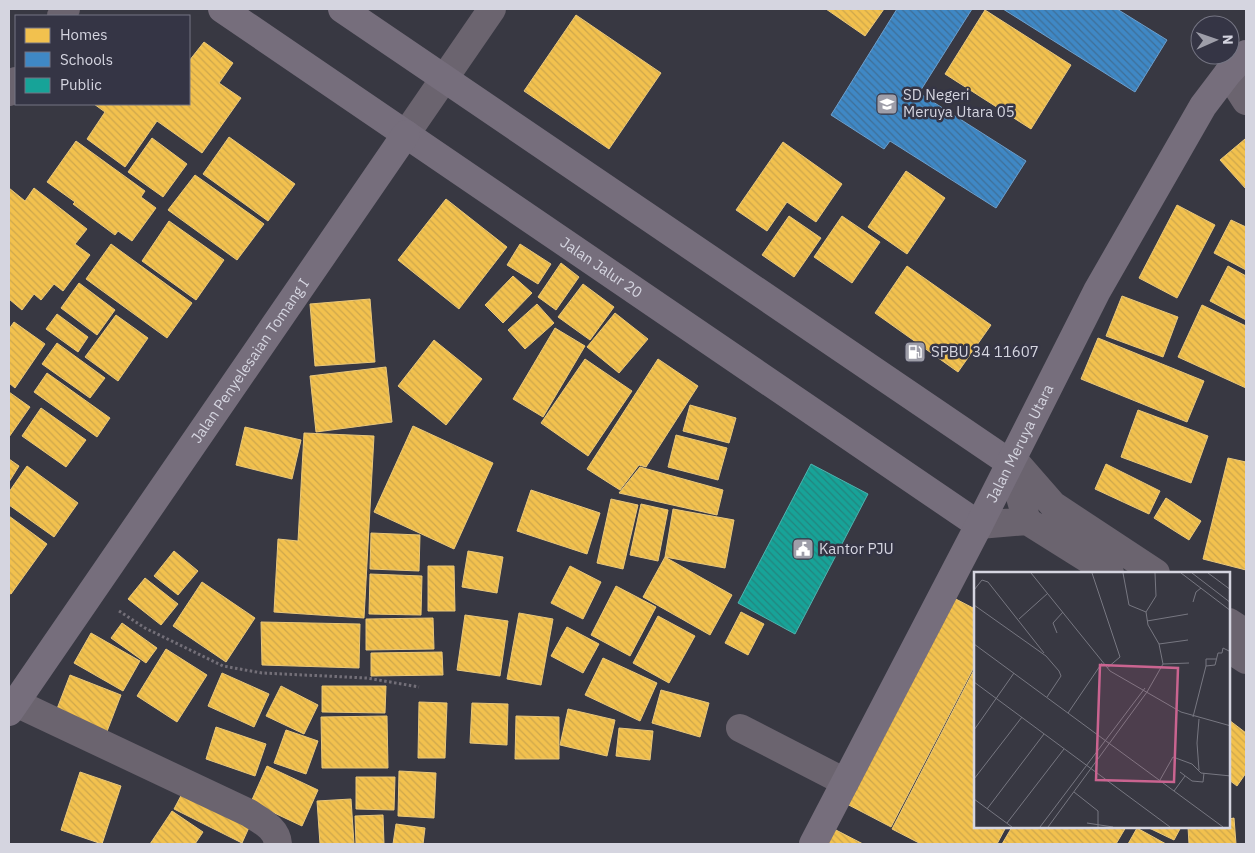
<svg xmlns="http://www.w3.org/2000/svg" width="1255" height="853" font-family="'IBM Plex Sans',sans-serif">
	<defs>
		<pattern id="homes-back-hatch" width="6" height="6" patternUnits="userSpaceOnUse" patternTransform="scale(1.25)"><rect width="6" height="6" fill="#f2c14e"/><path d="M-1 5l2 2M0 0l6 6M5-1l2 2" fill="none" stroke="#cea74c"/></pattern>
		<pattern id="schools-back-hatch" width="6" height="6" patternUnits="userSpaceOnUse" patternTransform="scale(1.25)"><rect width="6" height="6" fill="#3f88c5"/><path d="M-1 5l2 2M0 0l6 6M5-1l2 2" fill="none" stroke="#3f6f98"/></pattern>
		<pattern id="public-back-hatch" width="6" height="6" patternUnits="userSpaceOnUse" patternTransform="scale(1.25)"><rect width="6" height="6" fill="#17a398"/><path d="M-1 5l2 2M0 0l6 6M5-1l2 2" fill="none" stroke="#23857e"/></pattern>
	</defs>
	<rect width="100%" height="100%" fill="#383842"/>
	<path fill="url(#homes-back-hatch)" stroke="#e9c77a" d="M826,9H884L865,36Z
		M985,10L1071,65L1031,129L945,74Z
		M576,15L661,73L609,149L524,91Z
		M204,42L233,63L219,83L241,98L202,153L157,121L125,167L87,139L105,112L94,104H189V61Z
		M229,137L295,184L268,221L203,174Z
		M152,138L187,164L163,197L128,172Z
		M1245,139L1246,141V189L1220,160Z
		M76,141L145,191L141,197L156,208L132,241L118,231L115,235L73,204L75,202L47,182Z
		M783,142L842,184L816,222L787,202L767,231L736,210Z
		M906,171L945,198L907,254L868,227Z
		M195,175L264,224L237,260L168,210Z
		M9,188L25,201L34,188L87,229L75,244L90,255L63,291L54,284L41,300L34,294L22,310L9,299Z
		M446,199L507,247L459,309L398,260Z
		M1177,205L1215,225L1177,298L1139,278Z
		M789,216L821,238L794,277L762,255Z
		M842,216L880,242L852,283L814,257Z
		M1231,220L1246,227V270L1214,253Z
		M169,221L224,260L196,300L142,261Z
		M111,244L192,303L167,338L86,279Z
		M520,244L551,264L538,284L507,265Z
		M561,263L579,277L556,310L538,297Z
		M907,266L991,325L958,372L875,313Z
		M1228,266L1246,276V320L1210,301Z
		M513,276L532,293L503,323L485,305Z
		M79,283L115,310L97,335L61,308Z
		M583,284L614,307L590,340L558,317Z
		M1122,296L1178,317L1163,357L1106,336Z
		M370,299L375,362L315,366L310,304Z
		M537,304L554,323L525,349L508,330Z
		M1202,305L1246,326V388L1178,357Z
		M615,313L648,339L619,373L587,347Z
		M57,314L88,337L78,352L46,329Z
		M116,315L148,338L118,381L85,357Z
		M14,322L45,344L15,388L9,383V329Z
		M555,328L585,346L543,417L513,399Z
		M1098,338L1204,381L1187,422L1081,379Z
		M434,340L482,379L446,425L398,386Z
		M57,343L105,378L90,398L42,364Z
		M585,359L632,391L588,456L541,423Z
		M658,359L698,386L646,467L639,465L620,490L587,469Z
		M386,367L392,422L316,432L310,376Z
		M47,373L110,418L97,437L34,392Z
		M9,392L30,407L9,437Z
		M690,405L736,418L729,443L683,431Z
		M41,408L86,440L66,467L22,436Z
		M1138,410L1208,436L1191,483L1121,457Z
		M413,426L493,463L454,549L374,512Z
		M245,427L301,440L292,479L236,465Z
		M304,433L374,436L364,618L274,612L278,539L298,541Z
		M676,435L727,448L718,480L668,467Z
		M1228,458L1246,462V570L1203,559Z
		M9,459L19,466L9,482Z
		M1106,464L1160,491L1149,514L1095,489Z
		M27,466L78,503L54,537L9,505V492Z
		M640,467L723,490L717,515L619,493Z
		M531,490L600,513L587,554L517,531Z
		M1166,498L1201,521L1189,540L1154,518Z
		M611,499L638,505L623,569L597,563Z
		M641,504L668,510L658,561L630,555Z
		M673,509L734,520L725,568L665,557Z
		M9,516L47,544L11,594L9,593Z
		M371,533L420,535L419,571L370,569Z
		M174,551L198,571L178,595L154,576Z
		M468,551L503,557L497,593L462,587Z
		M665,557L732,595L710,635L643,597Z
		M428,566H454L455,611H428Z
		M570,566L601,582L583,619L551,603Z
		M370,574L422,576L421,615L369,614Z
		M145,578L178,604L161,625L128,599Z
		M202,582L255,618L226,662L173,626Z
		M616,586L656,607L630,656L591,635Z
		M950,596L975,609V665L891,827L843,802Z
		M741,612L764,624L748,655L725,643Z
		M519,613L553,619L541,685L507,679Z
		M465,615L508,621L500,676L457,670Z
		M658,616L695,636L669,683L633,663Z
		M433,618L434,649L366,650V619Z
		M261,622L360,624L359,668L262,665Z
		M122,623L157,648L146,663L111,638Z
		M567,627L599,644L583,673L551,656Z
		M91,633L140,661L123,691L74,663Z
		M166,649L207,675L177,722L137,696Z
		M442,652L443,675L371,676V653Z
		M603,658L657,683L640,721L585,695Z
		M975,668V827H1006L997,844H921L892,829Z
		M222,673L269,694L254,727L208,706Z
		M70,675L121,695L106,734L55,714Z
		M281,686L318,705L304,734L266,716Z
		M322,686H386L385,713L322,712Z
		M661,690L709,703L700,737L652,723Z
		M419,702L447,703L445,758H418Z
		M472,703L508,704L507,745L470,743Z
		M568,709L615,720L607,756L560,745Z
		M387,716L388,768H322L321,717Z
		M516,716L559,717V759H515Z
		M1229,720L1246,733V773L1237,786L1229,780Z
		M216,727L266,744L255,776L206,759Z
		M619,728L653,731L650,760L616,756Z
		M286,730L318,741L306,774L274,763Z
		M267,766L318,790L302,826L251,802Z
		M399,771L436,773L434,818L398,816Z
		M80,772L121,786L102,844L61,830Z
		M356,777H395L394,810L356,809Z
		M184,790L251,823L242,843L174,809Z
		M351,799L354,844H320L317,801Z
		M172,811L203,832L195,844H150Z
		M383,815L384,844H356L355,816Z
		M1234,818L1236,844H1189L1188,827H1229V819Z
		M396,824L425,828L423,844H393Z
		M1012,827H1126L1116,844H1002Z
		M1147,827H1181L1174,840Z
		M1137,828L1166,844H1128Z
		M834,829L863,844H825Z"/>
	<path fill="url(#schools-back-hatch)" stroke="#6c9fcd" d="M897,9H972L919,93L1026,161L996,208L890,141L884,149L831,115Z
		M1003,9H1117L1167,40L1135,92Z"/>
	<path fill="url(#public-back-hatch)" stroke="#50b2ae" d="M811,464L868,494L795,634L738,603Z"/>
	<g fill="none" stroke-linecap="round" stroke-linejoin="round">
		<path stroke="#736f78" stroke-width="3" stroke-dasharray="2.5 2.5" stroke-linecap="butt" d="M119,611L145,628L223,666L262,673L367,678L419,687"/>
		<path stroke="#6b646f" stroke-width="28" d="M61,16L66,9
			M1228,73L1246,101
			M9,92L16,81
			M406,134L492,9
			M1012,458L1053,505L1156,573
			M1010,463L1027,521
			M979,525L1027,521L1110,573
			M1229,622L1246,633
			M1229,649L1246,660
			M16,703L249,813C261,821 277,828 278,844
			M740,728L845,782"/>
		<g stroke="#766e7c" stroke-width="28">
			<path id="s1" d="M222,9L979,525"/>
			<path d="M342,9L1010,463"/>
			<path id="s2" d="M9,712L406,134"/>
			<path id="s3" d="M813,844L979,525L1097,291L1203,106L1228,73L1246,54"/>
		</g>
	</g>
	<defs>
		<g id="school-square" transform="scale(1.125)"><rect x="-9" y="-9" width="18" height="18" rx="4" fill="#9e9ea9" stroke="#353545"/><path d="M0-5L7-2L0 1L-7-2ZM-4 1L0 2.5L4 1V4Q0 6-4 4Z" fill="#fff"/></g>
		<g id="fuel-square" transform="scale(1.125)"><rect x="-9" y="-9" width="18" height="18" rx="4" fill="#9e9ea9" stroke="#353545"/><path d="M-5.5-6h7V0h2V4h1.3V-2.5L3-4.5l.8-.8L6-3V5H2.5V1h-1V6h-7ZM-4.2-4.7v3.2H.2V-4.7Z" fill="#fff"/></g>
		<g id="civic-square" transform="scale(1.125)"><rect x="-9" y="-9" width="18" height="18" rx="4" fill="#9e9ea9" stroke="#353545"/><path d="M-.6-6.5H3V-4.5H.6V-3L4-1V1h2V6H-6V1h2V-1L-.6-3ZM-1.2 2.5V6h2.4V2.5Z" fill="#fff"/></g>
	</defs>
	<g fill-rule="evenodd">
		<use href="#school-square" x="887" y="104"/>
		<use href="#fuel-square" x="915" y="352"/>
		<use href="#civic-square" x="803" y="549"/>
	</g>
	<g text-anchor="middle" stroke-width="5" stroke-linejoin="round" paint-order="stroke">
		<g font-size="15" fill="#d5d5e0" stroke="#353545" text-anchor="start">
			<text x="903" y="100">SD Negeri<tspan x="903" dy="17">Meruya Utara 05</tspan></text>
			<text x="931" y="357">SPBU 34 11607</text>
			<text x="819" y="554">Kantor PJU</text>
		</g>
		<g font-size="15" fill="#d5d5e0" stroke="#353545">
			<text dy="5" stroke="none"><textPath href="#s1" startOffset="459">Jalan Jalur 20</textPath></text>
			<text dy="5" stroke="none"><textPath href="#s2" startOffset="426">Jalan Penyelesaian Tomang I</textPath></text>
			<text dy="5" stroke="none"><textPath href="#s3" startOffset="451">Jalan Meruya Utara</textPath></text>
		</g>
	</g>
	<g transform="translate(974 572)">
		<rect width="256" height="256" fill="#383842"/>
		<path fill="none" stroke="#777781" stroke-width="1" d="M57,1L136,99L207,140L257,154M118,1L146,85L133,96M149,1L155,33L172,40M181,1L182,24L172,40L174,53L185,72L189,92L215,91M207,1L257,39M218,1L257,31M234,1L257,18M0,18L8,8L14,10L70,81M219,30L222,20L227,16M0,33L72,84L85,99L87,104L73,125M45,47L74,21M173,49L214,42M83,61L79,51L89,40M0,72L249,255M185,72L214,68M232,94V87H242M0,110L196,255M94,141L128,91M219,145L232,94L241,93L244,81H248L249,76L257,80M225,147L223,171L225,198M0,158L40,101M206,200L218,209L229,210L230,201M0,207L48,145M186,208L199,185L218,192L227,201L257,204M200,219L211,204M100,220L124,239V255M0,227L38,255M13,237L70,162M33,251L90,177M113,251L139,255M66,255L171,116M74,255L173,120L189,92"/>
		<path fill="#ca6490" fill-opacity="0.15" stroke="#ca6490" stroke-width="2.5" d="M126,93L204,96L200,210L122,208Z"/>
		<rect width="256" height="256" fill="none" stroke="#d5d5e0" stroke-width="2.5"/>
	</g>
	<rect width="1255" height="853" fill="none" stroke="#d5d5e0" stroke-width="20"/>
	<rect x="15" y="15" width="175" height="90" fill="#353545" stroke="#757583"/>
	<rect x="25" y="28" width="25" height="15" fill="#f2c14e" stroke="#757583"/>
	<text x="60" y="40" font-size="15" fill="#d5d5e0">Homes</text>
	<rect x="25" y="52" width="25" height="15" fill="#3f88c5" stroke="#757583"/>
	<text x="60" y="65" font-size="15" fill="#d5d5e0">Schools</text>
	<rect x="25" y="78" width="25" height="15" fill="#17a398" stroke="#757583"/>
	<text x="60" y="90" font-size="15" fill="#d5d5e0">Public</text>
	<g transform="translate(1215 40) rotate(88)"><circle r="24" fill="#353545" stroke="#757583"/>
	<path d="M0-4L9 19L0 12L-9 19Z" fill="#9e9ea9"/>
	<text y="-8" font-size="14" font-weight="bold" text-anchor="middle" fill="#d5d5e0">N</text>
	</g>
</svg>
